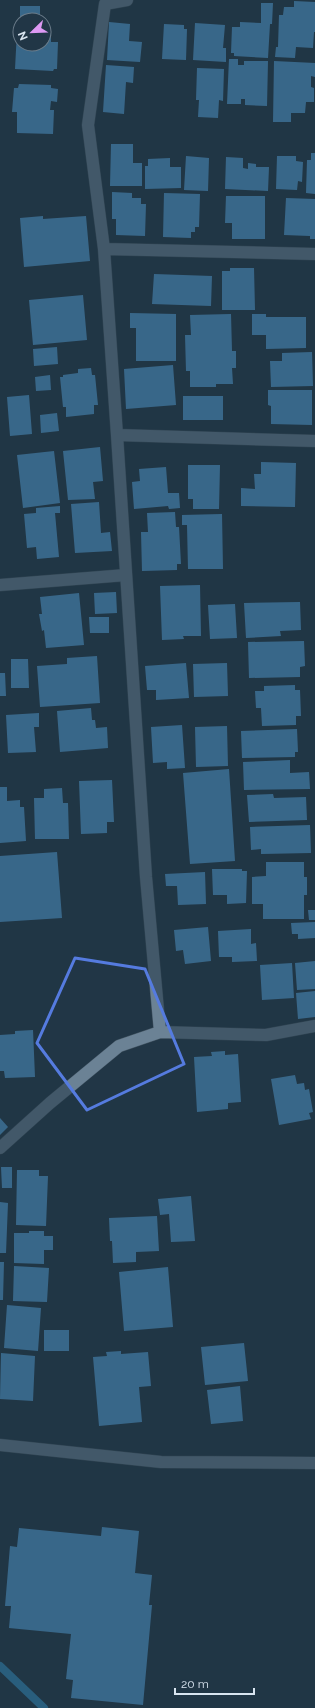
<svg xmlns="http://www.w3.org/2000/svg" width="315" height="1708" font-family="Raleway,sans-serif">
	<rect width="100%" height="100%" fill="#213646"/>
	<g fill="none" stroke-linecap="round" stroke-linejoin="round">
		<path stroke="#338fc1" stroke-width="8" d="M0,1666L44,1708"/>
	</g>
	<path fill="#56a3dc" d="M294,1L315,2V32H314L313,48L296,47L295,58L275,57L276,47H278L279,15H283L284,7H294Z
		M261,3H273L272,24H270L268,58L234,56V53H231L232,27H240V22L261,23Z
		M20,6H40V20H20Z
		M109,22L130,24L129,41L142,42L140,62L107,60Z
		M195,23L225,25L223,48H226V62L193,60Z
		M164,24L184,25V29H187L186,60L162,59Z
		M17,31H20V44H44V32L51,33V42H58L57,69H54L53,71L15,69Z
		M229,59H238V65H244V61H268L267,106L245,105V99H241V104H227Z
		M274,61L315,63V77L311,76V87L314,88V102H306L305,113H291V122H273Z
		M106,65L134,67L133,83L126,82L124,114L103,112Z
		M197,68L224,69L223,101L219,100L218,118L198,117L199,100H196Z
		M19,84L51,85V88L58,89L57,102L51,101L50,110H54L53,134L17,133V112H12L14,88H18Z
		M111,144H133V163H142V186H110Z
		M311,153H315V194L306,193L307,160H311Z
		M186,156L209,158L208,191L184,190Z
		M277,156H296V161L303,162L302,182L298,181L297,190L276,189Z
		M226,157L243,158V168L248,169V163L256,164V167H269L268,191L225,189Z
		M170,158V167H181V188L145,189V166H148V159Z
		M112,192L132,193V198H141V204H146L145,236L116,235V219H112Z
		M164,193L200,194L199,227H195V232H191V238L163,237Z
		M226,196H265V239H232V223H225Z
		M286,198L315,199V239H310V236L284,235Z
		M43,216V219L86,216L90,261L24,267L20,218Z
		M230,268H254L255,310H222V271H230Z
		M154,274L212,276L211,306L152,304Z
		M83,295L87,340L33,345L29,300Z
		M130,313L176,314V361H136V328H130Z
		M231,314L232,351H236V368H232L233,384H216V387H190V371H186L185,335H191L190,315Z
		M252,314H266V317H306V348L266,349V335H252Z
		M57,347L58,364L34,366L33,349Z
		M312,352L313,386L271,387L270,361H282V353Z
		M173,365L176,405L126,409L124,369Z
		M91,368L92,375H95L98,405H94V414L66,417V407H63L60,377H63V375L78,373V369Z
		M50,375L51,390L36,391L35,377Z
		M268,390H312V425L271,424V406L268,405Z
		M29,395L32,434L10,436L7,397Z
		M183,396H223V420H183Z
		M57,413L59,431L41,433L40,415Z
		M100,447L103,481L93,482L95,499L68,500L63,451Z
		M54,451L60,503L23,508L17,455Z
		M261,462L296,463L295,507L241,506V488L255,489L254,474H261Z
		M188,465H220L219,509H193V499H188Z
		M166,467L168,493H179L180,508L169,509L168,506L134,509L132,482L140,481L139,469Z
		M99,502L101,533L110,532L112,551L75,553L71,504Z
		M60,506V513H55L59,557L37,559L36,547L27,548L24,514L36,513V508Z
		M175,512L176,527H179L181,564H177V570L142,571L141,532H148L147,513Z
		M222,514L223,569H188L187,525H182V515Z
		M200,585L201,636H183L184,639L162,640L160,586Z
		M116,592L117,613L95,614L94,593Z
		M79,593L84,645L46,648L44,630L42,631L39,614H42L40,597Z
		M300,602L301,630L280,631L281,636L246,638L244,603Z
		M235,604L237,638L210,639L208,605Z
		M89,617H109V633H90Z
		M304,641L305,666L300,667V677L249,678L248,642Z
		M97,656L100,703L40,707L37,666L67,664V658Z
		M11,659H28L29,688H11Z
		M186,663L189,698L156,700V690H147L145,666Z
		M227,663L228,696L194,697L193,664Z
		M0,673H5L6,696H0Z
		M295,685V690H300L301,716H296V725L262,726L261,708H256L255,691H264V686Z
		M91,708L92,720H95L96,728L107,727L108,748L60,752L57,711Z
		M39,713V727H34L36,752L8,753L6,715Z
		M182,725L185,768L167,769V762L153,763L151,727Z
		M227,726L228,766L196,767L195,727Z
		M297,729L298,752H295V757L242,758L241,731Z
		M290,760V773L309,772L310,789L244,790L243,762Z
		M229,769L235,861L190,864L183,773Z
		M112,780L114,822H107V833L81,834L79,781Z
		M0,787H7V801L20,800V807H24L26,841L0,843Z
		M62,788L63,803H68L69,839H35L34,798H44V789Z
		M273,794L274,798L306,797L307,820L249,822L247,795Z
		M310,825L311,853L261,854V849L251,850L250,827Z
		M57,852L62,918L0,922V856Z
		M266,862H304V877H307V895H304V919H263V904H252V877L266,876Z
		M212,869H242V871H247L246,903L227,904V895H213Z
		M205,872L206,904L178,905L177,886H166L165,874Z
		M308,910H315V920H309Z
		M315,922V938L298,939V934H292L291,923Z
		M208,927L211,961L185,964L183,950L176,951L174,930Z
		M251,929V944L256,943L257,961L232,962V957H219L218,931Z
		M315,961V989L297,990L295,963Z
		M292,963L294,998L262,1000L260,965Z
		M315,991V1017L298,1019L296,993Z
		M33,1030L35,1077L5,1078L4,1071H0V1035L15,1034V1031Z
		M225,1051V1055L238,1054L241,1102L228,1103V1109L197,1112L194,1057L212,1056L211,1052Z
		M295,1075L297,1084L304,1083L305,1090L309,1089L313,1112L309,1113L311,1119L279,1125L271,1079Z
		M0,1118L8,1127L0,1135Z
		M1,1167H12V1188H2Z
		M17,1170H39V1176H48L46,1226L16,1225Z
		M191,1196L195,1241L171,1242L169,1214L160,1215L158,1199Z
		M0,1202L8,1203L6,1253H0Z
		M157,1216L159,1251L136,1252V1262L113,1263L112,1241H110L109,1218Z
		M29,1231H44V1236H53V1250H44V1264L14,1263V1233H29Z
		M0,1262H4L3,1300H0Z
		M14,1266L49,1268L47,1302L13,1301Z
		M168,1267L173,1327L124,1331L119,1272Z
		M7,1305L41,1308L38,1351L4,1348Z
		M44,1330H69V1351H44Z
		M244,1343L248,1381L205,1385L201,1347Z
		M121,1351V1354L148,1352L151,1386L139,1387L142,1422L99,1426L93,1357L107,1356L106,1352Z
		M1,1353L35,1356L33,1401L0,1399Z
		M240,1386L243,1421L211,1424L207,1390Z
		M102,1527L139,1531L135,1573L152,1575L149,1605H152L143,1705L71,1698L73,1680L66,1679L71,1634L9,1628L11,1606H5L10,1546L17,1547L19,1528L101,1536Z"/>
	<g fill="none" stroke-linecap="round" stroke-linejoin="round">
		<g stroke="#435563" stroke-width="13">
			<path id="street" d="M127,0L105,4L88,125L104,249L117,435L146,877L160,1032
				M104,249L315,254
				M117,435L315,441
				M0,585L126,575
				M0,1148L50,1103L119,1046L160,1032L266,1035L315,1026"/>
		</g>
		<g stroke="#435563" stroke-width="13">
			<path id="secondary" d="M0,1445L161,1462L315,1463"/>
		</g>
		<use href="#street" stroke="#6b8295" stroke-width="12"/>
		<use href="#secondary" stroke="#6b8295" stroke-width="12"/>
	</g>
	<path d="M0 0H315V1708H0ZM75,958L145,969L184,1064L87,1110L37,1043Z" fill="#213646" fill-opacity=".55" fill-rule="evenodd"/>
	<path fill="none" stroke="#557bdf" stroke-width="3" stroke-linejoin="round" d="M75,958L145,969L184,1064L87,1110L37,1043Z"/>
	<g transform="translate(32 32) rotate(247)"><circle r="19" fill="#213646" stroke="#6b7c8a"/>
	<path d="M0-3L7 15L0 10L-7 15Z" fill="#dd99f3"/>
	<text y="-6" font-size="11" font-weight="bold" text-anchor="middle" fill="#d9e5f0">N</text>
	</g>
	<path d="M175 1688v6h79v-6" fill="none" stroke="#d9e5f0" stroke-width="2"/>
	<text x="181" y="1688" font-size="12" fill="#d9e5f0" stroke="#213646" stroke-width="3" paint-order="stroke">20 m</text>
</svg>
